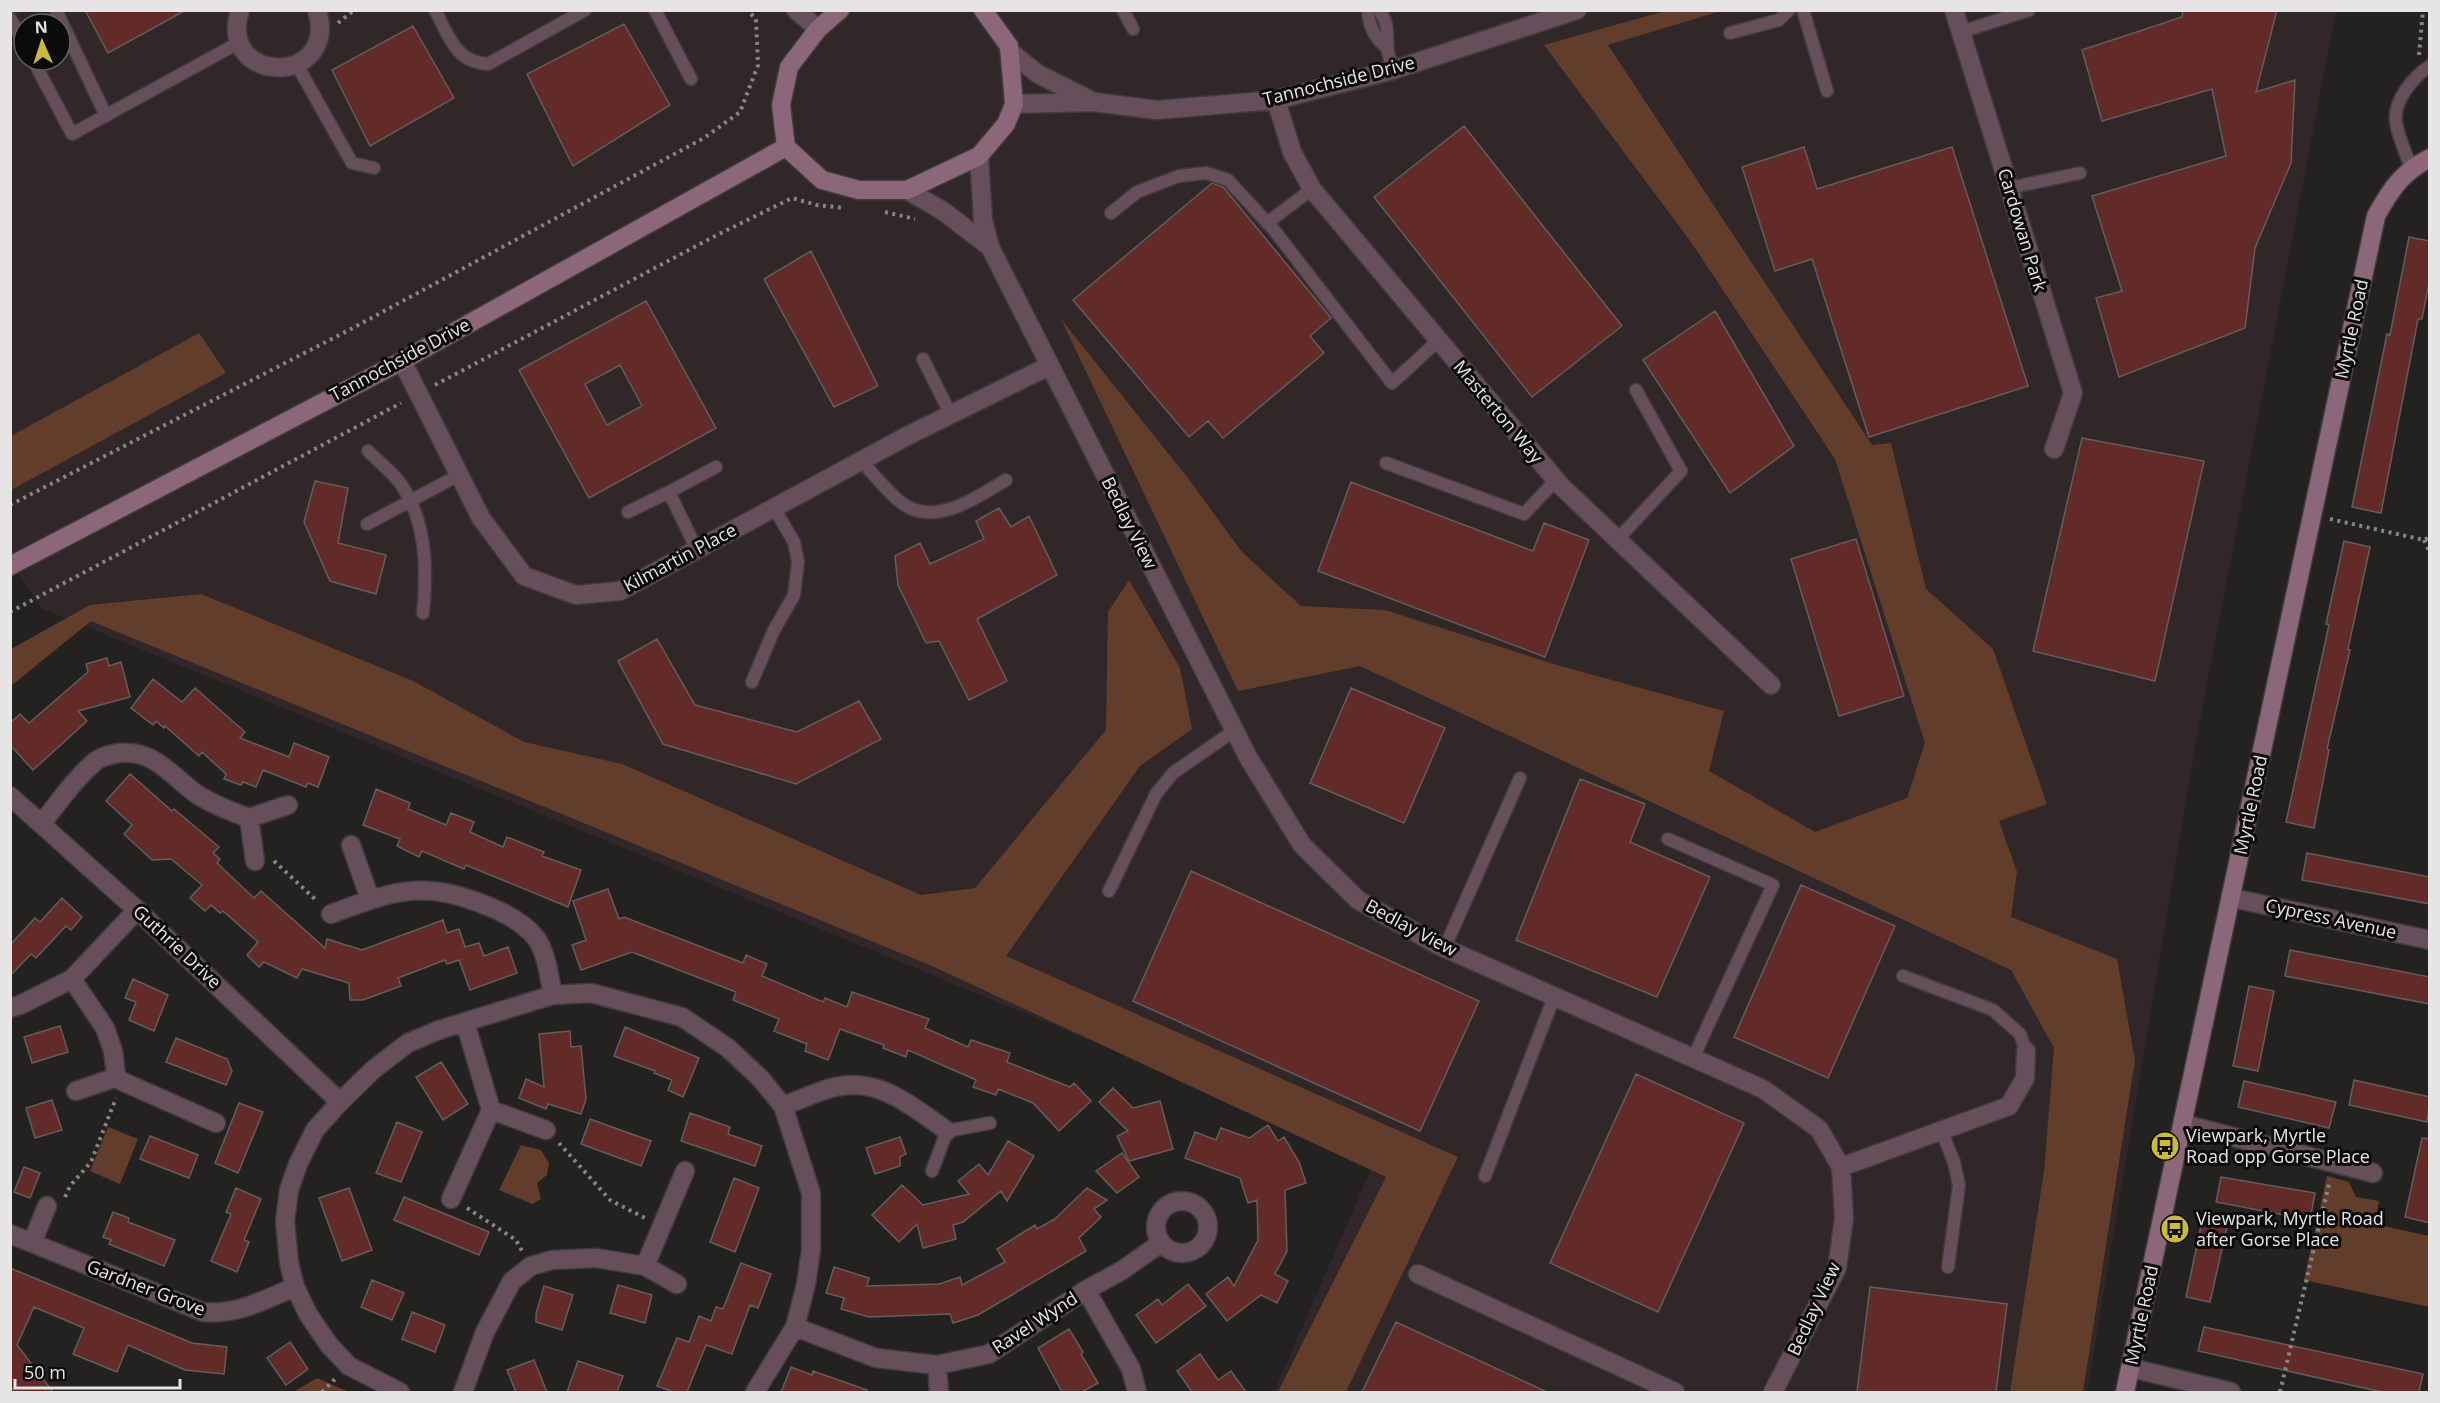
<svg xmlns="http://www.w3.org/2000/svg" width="2440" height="1403" font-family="'Open Sans',sans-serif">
	<rect width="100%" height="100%" fill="#242121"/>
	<path fill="#312729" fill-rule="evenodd" d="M11,11H2336L2195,747L2087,1392H1274L1376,1158L41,608L11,561ZM24,24H60V60H24Z"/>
	<path fill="#633d2c" d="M1665,11H1721L1608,45L1872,445L1891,443L1926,589L1993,649L2047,804L1999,821L2017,872L2011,917L2117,959L2135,1060L2083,1392H2010L2044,1171L2054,1048L2011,970L1360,666L1238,691L1061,319L1187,477L1242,552L1301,606L1385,610L1557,665L1724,711L1709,771L1815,832L1907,798L1925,743L1835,459L1691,242L1544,45Z
		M199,333L226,373L11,490V436Z
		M1129,580L1180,668L1192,729L1140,766L1006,956L1458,1157L1346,1392H1278L1386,1177L932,966L91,621L11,686V649L90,605L201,594L413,681L524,742L622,764L921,895L975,888L1106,730L1108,612Z
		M108,1127L138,1139L120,1184L90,1171Z
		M521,1145L541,1150L549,1163L547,1175L537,1183L541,1199L532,1204L499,1190Z
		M2327,1176L2349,1182L2356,1197L2379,1201L2375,1224L2429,1236V1307L2304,1280Z
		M317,1378L349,1392H293Z"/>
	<path fill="#632b28" stroke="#615e5d" stroke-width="1.5" fill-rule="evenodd" d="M85,10H186L108,53Z
		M2183,10H2277L2256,92L2295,80L2291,163L2255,248L2245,328L2119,377L2096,298L2122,291L2092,196L2226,156L2212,89L2102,121L2082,50L2182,17Z
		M624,24L670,105L573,166L527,74Z
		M413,26L454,98L370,146L332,70Z
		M1464,126L1622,326L1532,397L1374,197Z
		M1804,147L1817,189L1952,147L2028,386L1869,437L1812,259L1775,271L1742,167Z
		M1212,183L1223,187L1331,318L1310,336L1324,353L1223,438L1208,421L1189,437L1073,300Z
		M2409,237L2430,241V278L2422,319H2418L2381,513L2352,507L2387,334L2390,335Z
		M811,251L878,386L834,407L764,279Z
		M646,301L716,428L589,498L519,370ZM620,365L642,406L607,425L585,384Z
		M1715,311L1794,446L1730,493L1643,360Z
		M2082,438L2204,461L2155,681L2033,651Z
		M315,481L348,488L338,543L386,555L376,594L330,581L304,522Z
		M1351,482L1533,551L1544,523L1589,540L1545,657L1318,571Z
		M999,508L1011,527L1029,516L1057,575L977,619L1007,681L969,700L939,641L926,643L898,585L895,556L920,543L930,564L984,539L976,521Z
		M1856,539L1904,696L1839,716L1791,559Z
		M2344,541L2370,547L2348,649L2350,650L2327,749L2329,750L2314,828L2286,822L2329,625L2326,624Z
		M657,639L695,705L797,732L859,701L881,739L796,784L663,744L618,661Z
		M107,658L109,666L121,662L130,697L78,711L87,721L33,770L10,745V723L20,714L29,723L88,672L86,664Z
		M153,679L182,702L195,688L245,732L240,738L289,757L294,743L329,757L318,787L308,783L306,787L263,770L256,787L243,782L241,785L224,779L226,774L202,752L199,756L165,726L164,728L156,721L153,725L131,708Z
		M1351,688L1445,728L1404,823L1310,783Z
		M130,774L172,811L174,809L219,847L213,853L220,859L217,863L254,898L261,891L325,948L327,939L362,950L443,920L447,933L459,929L465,947L479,943L484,956L508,947L517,973L470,990L459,960L447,964L445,960L398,978L401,986L363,1000H350L349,983L302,969L297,978L264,962L259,967L247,955L258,942L223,911L220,913L211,905L205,911L190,898L202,885L171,859L152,860L124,834L132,825L106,801Z
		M1580,779L1645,804L1630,842L1710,877L1657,997L1516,940Z
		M376,789L410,803L408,809L446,825L451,813L474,822L470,832L503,847L507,837L544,852L542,856L581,870L568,907L466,865L464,869L422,851L419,857L397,846L400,839L363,825Z
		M2307,853L2430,877V904L2302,880Z
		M1191,871L1479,1001L1420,1131L1133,1001Z
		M1801,885L1895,926L1828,1078L1734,1037Z
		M608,889L619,919L624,917L743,963L746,955L767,964L762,976L823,1002L825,998L847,1007L852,992L929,1019L925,1028L968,1047L971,1040L1010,1053L1007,1062L1070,1087L1074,1083L1091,1101L1059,1131L1033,1103L998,1089L996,1095L973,1087L976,1080L908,1050L906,1057L883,1048L884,1045L840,1029L828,1060L805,1051L807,1044L774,1031L779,1019L733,1000L736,992L632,952L581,970L572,945L586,940L573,901Z
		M62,898L82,917L71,930L66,926L36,958L31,954L10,976V945L35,918L40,922Z
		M2290,950L2430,977V1004L2285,976Z
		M133,979L168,995L154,1031L129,1020L136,1002L125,998Z
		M2249,986L2274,991L2258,1071L2233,1066Z
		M60,1026L68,1052L32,1063L24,1037Z
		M625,1027L699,1058L683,1097L668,1090L672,1080L654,1073L655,1071L614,1056Z
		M570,1031L571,1047L581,1046L586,1099L581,1114L548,1104L546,1109L519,1098L526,1079L544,1087L539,1034Z
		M176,1038L227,1059L232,1071L226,1085L166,1062Z
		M441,1062L468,1104L443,1120L416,1077Z
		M1636,1074L1744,1123L1658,1312L1550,1263Z
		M2354,1080L2430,1097L2427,1122L2349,1105Z
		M2244,1081L2336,1102L2329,1128L2238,1107Z
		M1113,1088L1133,1108L1160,1101L1173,1149L1129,1161L1117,1136L1128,1131L1099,1102Z
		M52,1100L62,1130L35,1138L26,1108Z
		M239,1103L263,1112L238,1173L215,1163Z
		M690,1113L730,1127L728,1134L762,1146L755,1166L681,1141Z
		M590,1119L651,1141L641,1166L581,1144Z
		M397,1122L422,1132L401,1182L376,1173Z
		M1268,1125L1278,1141L1284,1137L1299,1162L1306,1183L1285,1190L1287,1251L1275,1274L1288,1281L1277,1303L1261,1295L1227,1321L1206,1294L1228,1277L1234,1286L1258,1240L1257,1200L1248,1203L1240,1178L1185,1158L1195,1132L1216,1140L1221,1128L1249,1138Z
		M150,1136L198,1155L189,1178L140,1159Z
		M900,1137L906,1154L900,1157V1166L875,1174L866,1148Z
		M2422,1138L2430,1139V1223L2405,1217Z
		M1008,1141L1034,1156L1007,1201L1001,1191L963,1222L953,1225L956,1239L923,1248L917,1224L899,1242L872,1215L902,1185L923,1205L969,1194L958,1181L979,1164L988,1175Z
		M1122,1153L1139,1177L1117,1193L1096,1171Z
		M24,1167L40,1173L30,1198L14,1192Z
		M2221,1177L2315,1193L2310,1220L2216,1202Z
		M734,1178L759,1188L735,1252L710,1242Z
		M236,1188L261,1199L244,1240L249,1242L237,1272L211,1261L231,1214L226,1212Z
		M349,1188L372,1250L342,1261L319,1198Z
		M1087,1188L1107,1200L1094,1209L1101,1217L1079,1238L1086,1251L978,1315L953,1323L950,1314L869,1317L841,1309L844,1298L826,1293L834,1267L869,1278L867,1286L939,1284L960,1277L962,1285L1005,1262L997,1249L1035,1225L1037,1229L1055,1219Z
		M404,1197L489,1232L479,1255L394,1220Z
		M113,1212L129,1218L128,1222L175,1240L164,1266L109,1244L111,1240L103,1237Z
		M2202,1221L2227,1227L2210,1302L2186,1297Z
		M741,1263L771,1274L758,1308L750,1305L732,1354L706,1345L687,1392H674L657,1386L677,1338L689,1342L699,1316L711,1321L716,1307L723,1309Z
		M10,1268L192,1343L227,1347L224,1374L185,1370L128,1345L117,1372L73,1354L84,1328L34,1307L17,1345L53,1392H15L10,1386Z
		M372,1280L404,1293L392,1320L361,1307Z
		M1188,1284L1206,1306L1156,1343L1136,1315L1158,1299L1162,1305Z
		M618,1285L652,1295L645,1323L610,1313Z
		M544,1286L573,1295L562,1330L536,1322V1314Z
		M1870,1287L2007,1304L1996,1392H1857Z
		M412,1312L445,1325L435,1352L402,1339Z
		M1396,1322L1547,1392H1362Z
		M2204,1327L2423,1374L2419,1392H2382L2198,1351Z
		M1069,1329L1083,1352L1081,1354L1098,1383L1082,1392H1062L1038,1348Z
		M290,1342L308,1369L286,1385L267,1358Z
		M1200,1354L1218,1380L1231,1371L1246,1392H1192L1177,1371Z
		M534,1360L547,1392H516L507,1370Z
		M578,1361L623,1376L617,1392H567Z
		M791,1367L812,1375L813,1371L867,1390L866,1392H781Z"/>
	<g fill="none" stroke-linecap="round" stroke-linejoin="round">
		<g stroke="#3f3c3c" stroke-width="15">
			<path id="lane" d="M56,10L106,116
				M435,10C449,36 455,62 488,64L585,10
				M655,10L691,79
				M1123,10L1133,29
				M1368,10C1368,27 1376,39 1388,49
				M1379,10C1390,23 1386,36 1388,51C1389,58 1391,64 1393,70
				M1803,10L1827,91
				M10,18L24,43
				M1961,32L2029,10
				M1730,33L1779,20L1789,10
				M33,60L72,134L240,42
				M297,65L352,163L374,168
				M2411,168C2406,153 2398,137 2396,122C2393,101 2413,77 2430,66
				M2009,188L2080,173
				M1111,213L1137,192L1179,176L1206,173L1228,180L1274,230L1392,383L1439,340
				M1267,223L1312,189
				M923,359L951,415
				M368,451C379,462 392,472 401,484C427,523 427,569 423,613
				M861,461C874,474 888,493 903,504C936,527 977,497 1006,480
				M1386,463L1524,514L1556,480
				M628,512L669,492
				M367,524L459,475
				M1617,540L1681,471L1636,390
				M697,550L669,492L716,467
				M752,682L773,632L794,595L798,562L794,542L774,508
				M1668,839L1773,885L1693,1058
				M1109,891L1156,794L1173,773L1235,730
				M1445,947L1520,778
				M1903,976L1993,1010L2020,1034L2026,1051
				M1941,1130L1954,1162L1959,1185L1948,1267
				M932,1171L947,1131L990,1123
				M1485,1176L1554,997"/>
		</g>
		<g stroke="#3f3c3c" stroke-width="21">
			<path id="street" d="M240,10C216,86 340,87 317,10
				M796,10L818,29
				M1954,10L2073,393L2054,449
				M1009,51L1038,74L1090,100
				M1276,100L1292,152L1312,189L1561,486L1771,685
				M1014,104L1094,102L1157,110L1276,100L1393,70L1577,10
				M979,156L983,220L990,247L1248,757L1302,845L1358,900L1438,945L1763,1089L1819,1129L1841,1167L1844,1218L1837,1268L1773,1392
				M907,190L943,211L990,247
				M402,361L481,518L524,576L576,595L620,591L907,436L1049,366
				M10,796L137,910L340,1102
				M42,823C59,802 76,777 97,760C104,756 112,754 119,753C155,749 172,777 198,795C214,805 232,812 249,818
				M351,845L370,899
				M255,861L249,818L288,805
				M2232,898L2430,940
				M331,914C396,890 423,879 490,907C507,914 525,924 536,938C547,953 549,978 553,995
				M72,979L105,1028L113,1051L116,1075L119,1080L216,1123
				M10,1008L20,1005L72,979L137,910
				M76,1091L117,1077
				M783,1106C800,1100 818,1091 835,1087C880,1077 913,1107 947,1131
				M491,1110L546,1130
				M2183,1124L2373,1173
				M1841,1167L2009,1106L2025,1078L2026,1051
				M451,1199L491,1110L465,1022
				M1156 1227a26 26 0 1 1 52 0a26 26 0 1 1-52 0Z
				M10,1234L203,1312C238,1315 263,1300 295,1287
				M32,1243L47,1206
				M645,1266L685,1171
				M1418,1274L1675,1392
				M1086,1290L1131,1369L1137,1392
				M795,1327L876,1358L937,1365L989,1354L1086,1290L1121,1271L1161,1243
				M937,1365L939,1392
				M2131,1368L2231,1392
				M400,1392L349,1366L329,1345L308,1314L295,1287L289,1263L285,1221L289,1190L298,1164L315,1130L340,1102L374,1069L408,1043L439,1030L553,995L591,993L682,1017L728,1048L760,1078L783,1106L811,1193V1250L806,1284L795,1327L755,1392
				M463,1392L485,1332L512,1281L531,1266L552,1260L596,1258L645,1266L677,1284"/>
		</g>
		<g stroke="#3f3c3c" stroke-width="21">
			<path id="secondary" d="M840,10L818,29L789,67L781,105L786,147L822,180L859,190H907L979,156L1006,124L1014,104L1009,46L983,10
				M10,566L402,361L786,147
				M2125,1392L2376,216C2391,189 2402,172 2430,158"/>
		</g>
		<path stroke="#878585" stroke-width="4" stroke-dasharray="3 4.5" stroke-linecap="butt" d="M338,23L354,10
			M2419,55L2423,10
			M885,212L915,219
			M435,385L717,235L792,198L817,205L844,208
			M10,505L351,329L704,138L740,112L758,65L756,19L747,10
			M2330,519L2424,540L2430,537
			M2424,540L2430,553
			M10,612L401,403
			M274,861L317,901
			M559,1143L610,1200L645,1218
			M65,1197L70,1186L91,1162L116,1098
			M467,1208L516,1240L522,1251
			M322,1392L336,1378
			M2280,1392L2330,1180"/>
		<use href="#lane" stroke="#664e5a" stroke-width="12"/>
		<use href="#street" stroke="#664e5a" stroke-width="18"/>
		<use href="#secondary" stroke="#8c6679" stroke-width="18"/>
	</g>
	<defs>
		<g id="bus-disc" transform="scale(1.5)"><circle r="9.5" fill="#c9ba3a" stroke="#0c0b0b"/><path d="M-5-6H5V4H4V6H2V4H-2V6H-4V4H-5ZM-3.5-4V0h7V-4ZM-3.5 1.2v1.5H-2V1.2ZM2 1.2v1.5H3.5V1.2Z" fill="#111"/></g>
	</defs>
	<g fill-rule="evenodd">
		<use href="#bus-disc" x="2165" y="1146"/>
		<use href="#bus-disc" x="2175" y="1229"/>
	</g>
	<g text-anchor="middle" stroke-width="6" stroke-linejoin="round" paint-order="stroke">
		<g font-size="18" fill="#e6e4e4" stroke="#0c0b0b">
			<text transform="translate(1339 81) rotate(-14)" y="6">Tannochside Drive</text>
			<text transform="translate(2022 230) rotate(73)" y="6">Cardowan Park</text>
			<text transform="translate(2352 329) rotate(-78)" y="6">Myrtle Road</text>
			<text transform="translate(400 360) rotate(-28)" y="6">Tannochside Drive</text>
			<text transform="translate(1498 412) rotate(50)" y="6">Masterton Way</text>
			<text transform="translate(1129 523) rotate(63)" y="6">Bedlay View</text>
			<text transform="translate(680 558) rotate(-28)" y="6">Kilmartin Place</text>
			<text transform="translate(2251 805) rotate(-78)" y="6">Myrtle Road</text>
			<text transform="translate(2331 919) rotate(12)" y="6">Cypress Avenue</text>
			<text transform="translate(1411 928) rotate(28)" y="6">Bedlay View</text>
			<text transform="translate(177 947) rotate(43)" y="6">Guthrie Drive</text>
			<text transform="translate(146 1288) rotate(21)" y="6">Gardner Grove</text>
			<text transform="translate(1814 1309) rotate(-65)" y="6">Bedlay View</text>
			<text transform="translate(2142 1315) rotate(-78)" y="6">Myrtle Road</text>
			<text transform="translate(1035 1323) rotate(-33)" y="6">Ravel Wynd</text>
		</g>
		<g font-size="18" fill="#e6e4e4" stroke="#0c0b0b" text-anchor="start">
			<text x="2186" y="1142">Viewpark, Myrtle<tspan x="2186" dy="21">Road opp Gorse Place</tspan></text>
			<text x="2196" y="1225">Viewpark, Myrtle Road<tspan x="2196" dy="21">after Gorse Place</tspan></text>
		</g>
	</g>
	<rect width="2440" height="1403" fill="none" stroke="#e6e4e4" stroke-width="24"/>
	<g transform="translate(42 42) rotate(357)"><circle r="28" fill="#0c0b0b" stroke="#636262" stroke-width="1.5"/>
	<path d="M0-4.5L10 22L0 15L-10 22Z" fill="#c9ba3a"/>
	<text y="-9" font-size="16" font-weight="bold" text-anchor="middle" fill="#e6e4e4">N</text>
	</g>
	<path d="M15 1379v9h165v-9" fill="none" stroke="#e6e4e4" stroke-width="3"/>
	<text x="24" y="1379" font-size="18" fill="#e6e4e4" stroke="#0c0b0b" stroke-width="4.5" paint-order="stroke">50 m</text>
</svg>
